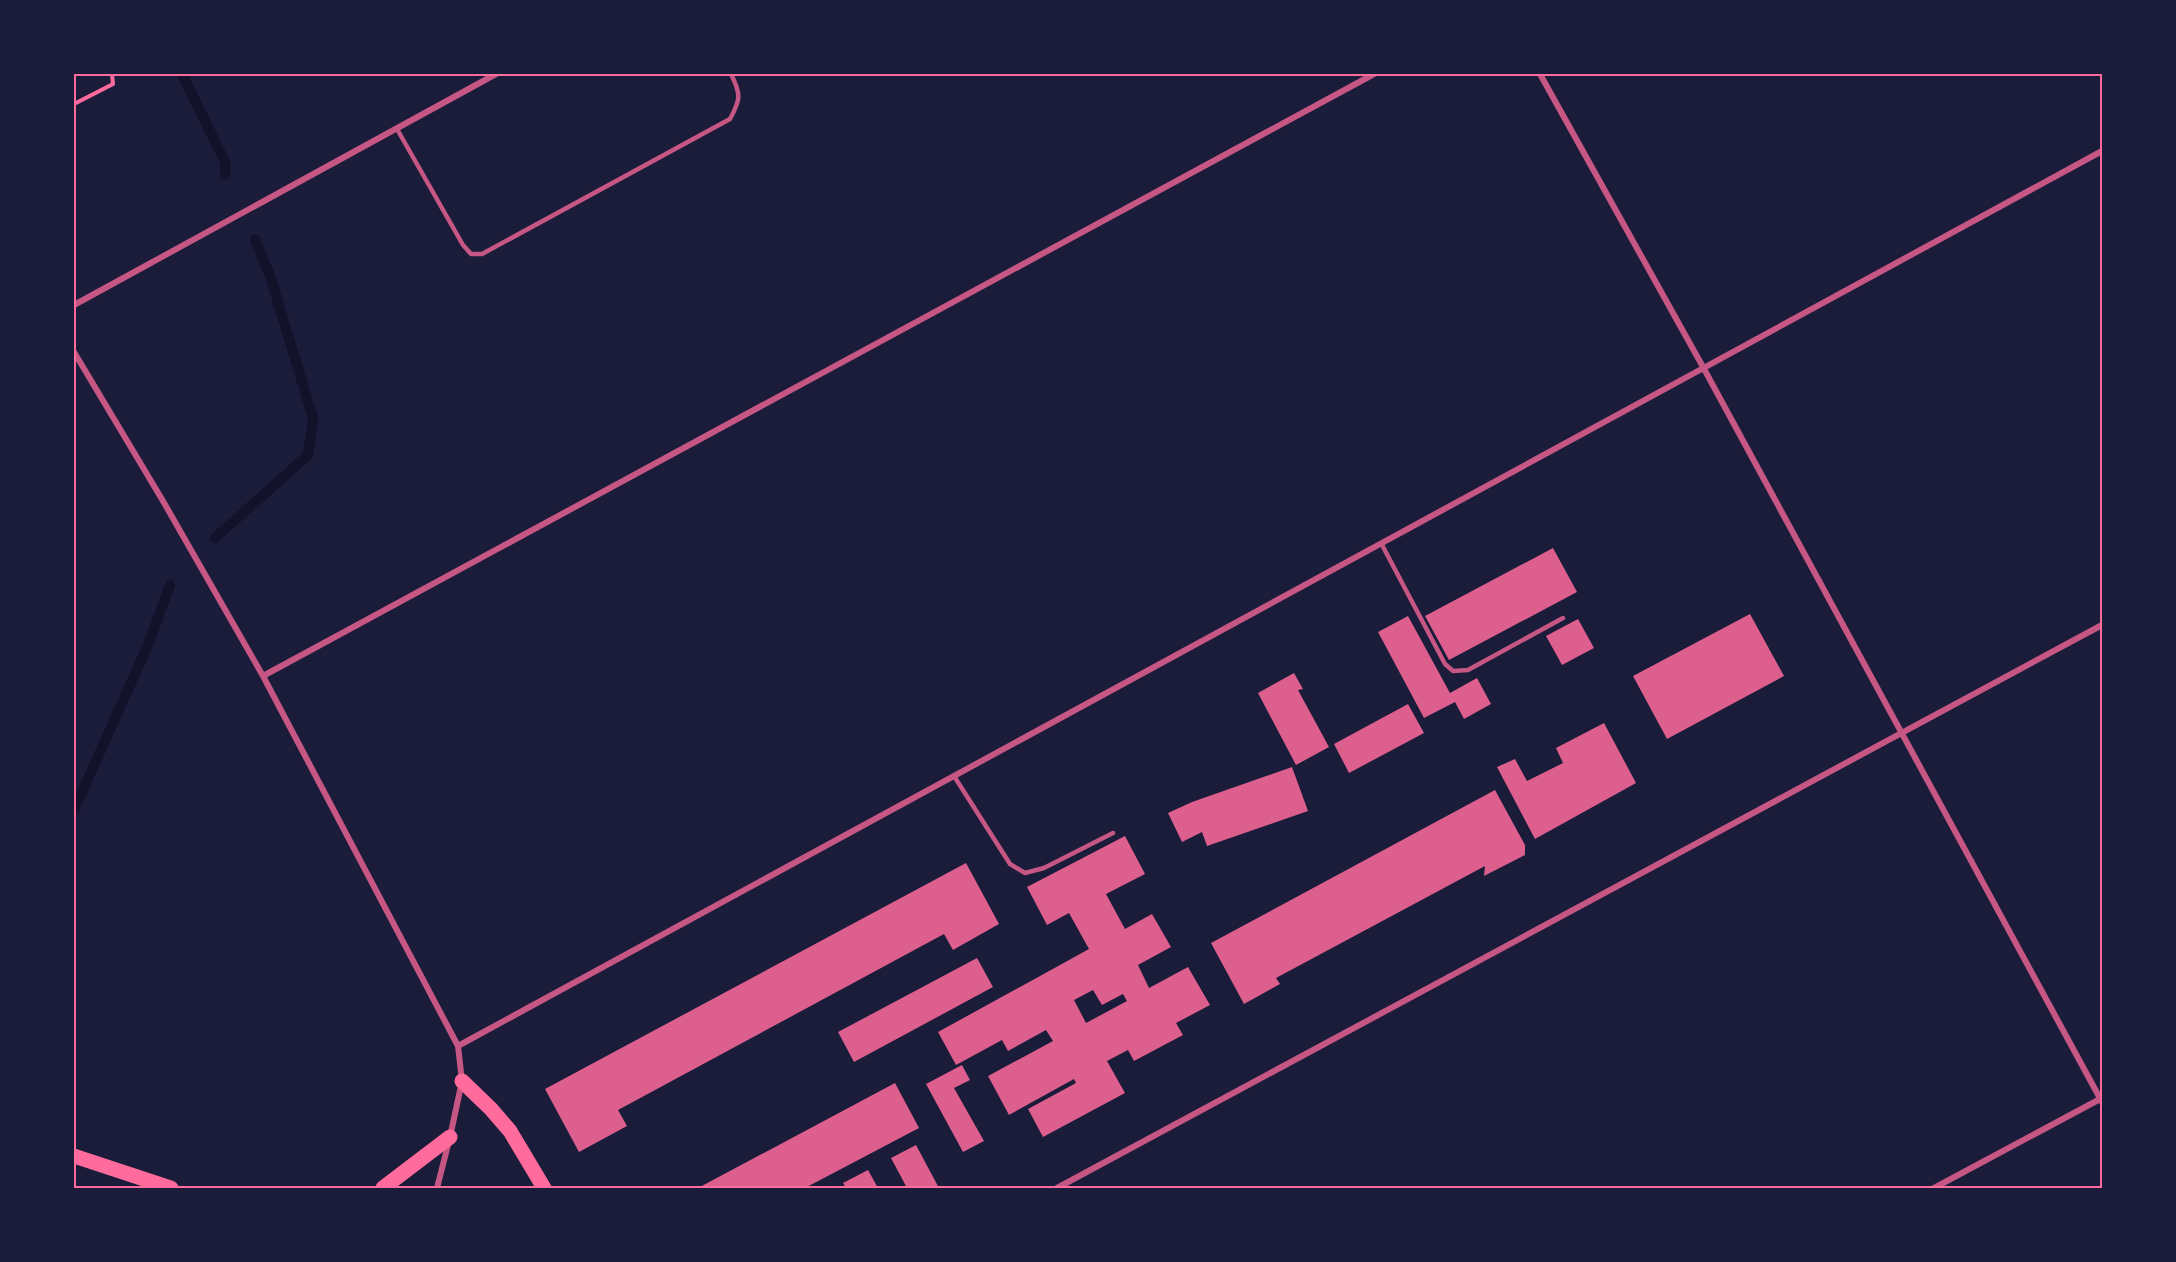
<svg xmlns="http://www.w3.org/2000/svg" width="2176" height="1262" font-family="'Crimson Pro',serif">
	<rect width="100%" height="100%" fill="#1b1b3a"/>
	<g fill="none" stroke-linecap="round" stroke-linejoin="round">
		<path stroke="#12122b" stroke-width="10" d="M182,74L225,162V175
			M215,538L308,455L313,418L270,276L255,239
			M74,810L148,645L170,585"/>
	</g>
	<path fill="#dd5f8e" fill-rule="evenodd" d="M1553,548L1577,592L1449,660L1425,616Z
		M1750,614L1784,676L1667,739L1633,676Z
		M1408,616L1450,693L1477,678L1491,704L1464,719L1455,702L1424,718L1378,632Z
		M1578,619L1594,648L1562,665L1546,636Z
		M1294,673L1303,689L1298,690L1329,747L1296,765L1258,693Z
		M1408,704L1424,733L1349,773L1334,744Z
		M1604,723L1636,783L1535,839L1497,767L1515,759L1527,781L1563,763L1556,748Z
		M1292,767L1308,811L1207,846L1202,832L1182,842L1168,813L1192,802Z
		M1495,790L1525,845V855L1484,876L1485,866L1276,978L1280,984L1244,1004L1211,943Z
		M1125,836L1145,874L1106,894L1125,929L1152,914L1171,947L1138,965L1149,988L1188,967L1210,1005L1176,1023L1183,1035L1134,1061L1128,1050L1107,1061L1125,1093L1043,1137L1028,1109L1076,1083L1074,1079L1009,1115L988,1076L1053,1041L1046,1030L1008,1051L1002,1040L956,1065L938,1032L1089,949L1069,913L1047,925L1027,887ZM1093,990L1102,1005L1123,994L1127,1001L1086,1023L1074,1000Z
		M966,863L999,924L953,950L944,934L618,1110L627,1126L579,1152L545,1089Z
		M977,958L993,987L854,1062L838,1032Z
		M962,1065L970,1080L954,1088L984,1141L963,1152L926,1084Z
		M895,1083L919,1128L805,1188H698Z
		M916,1145L939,1188H907L891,1158Z
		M868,1170L878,1188H846L843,1183Z"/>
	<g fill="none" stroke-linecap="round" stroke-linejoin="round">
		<path stroke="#ff6b9d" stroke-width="4" d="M74,104L113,84L112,74"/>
		<path stroke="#c65784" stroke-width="4.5" d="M397,129L463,245L471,254H482L730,119C741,99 741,94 731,74
			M1381,543L1445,664L1453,671L1468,670L1563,618
			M954,776L1010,864L1025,873L1044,868L1113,833"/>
		<path stroke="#c65784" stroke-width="6" d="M1540,74L1703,367L2102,1102
			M74,305L496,74
			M74,352L163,501L263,676L458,1046L462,1081L450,1137L437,1188
			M263,676L1374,74
			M458,1046L2102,151
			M1057,1188L2102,625
			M1934,1188L2102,1098"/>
		<path stroke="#ff6b9d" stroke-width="15" d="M462,1081L491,1109L510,1131L544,1188
			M74,1156L171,1188
			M383,1188L450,1137"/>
	</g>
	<rect width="2176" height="1262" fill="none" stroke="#1b1b3a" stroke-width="150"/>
	<rect x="75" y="75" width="2026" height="1112" fill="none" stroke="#ff6b9d" stroke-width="2"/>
</svg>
